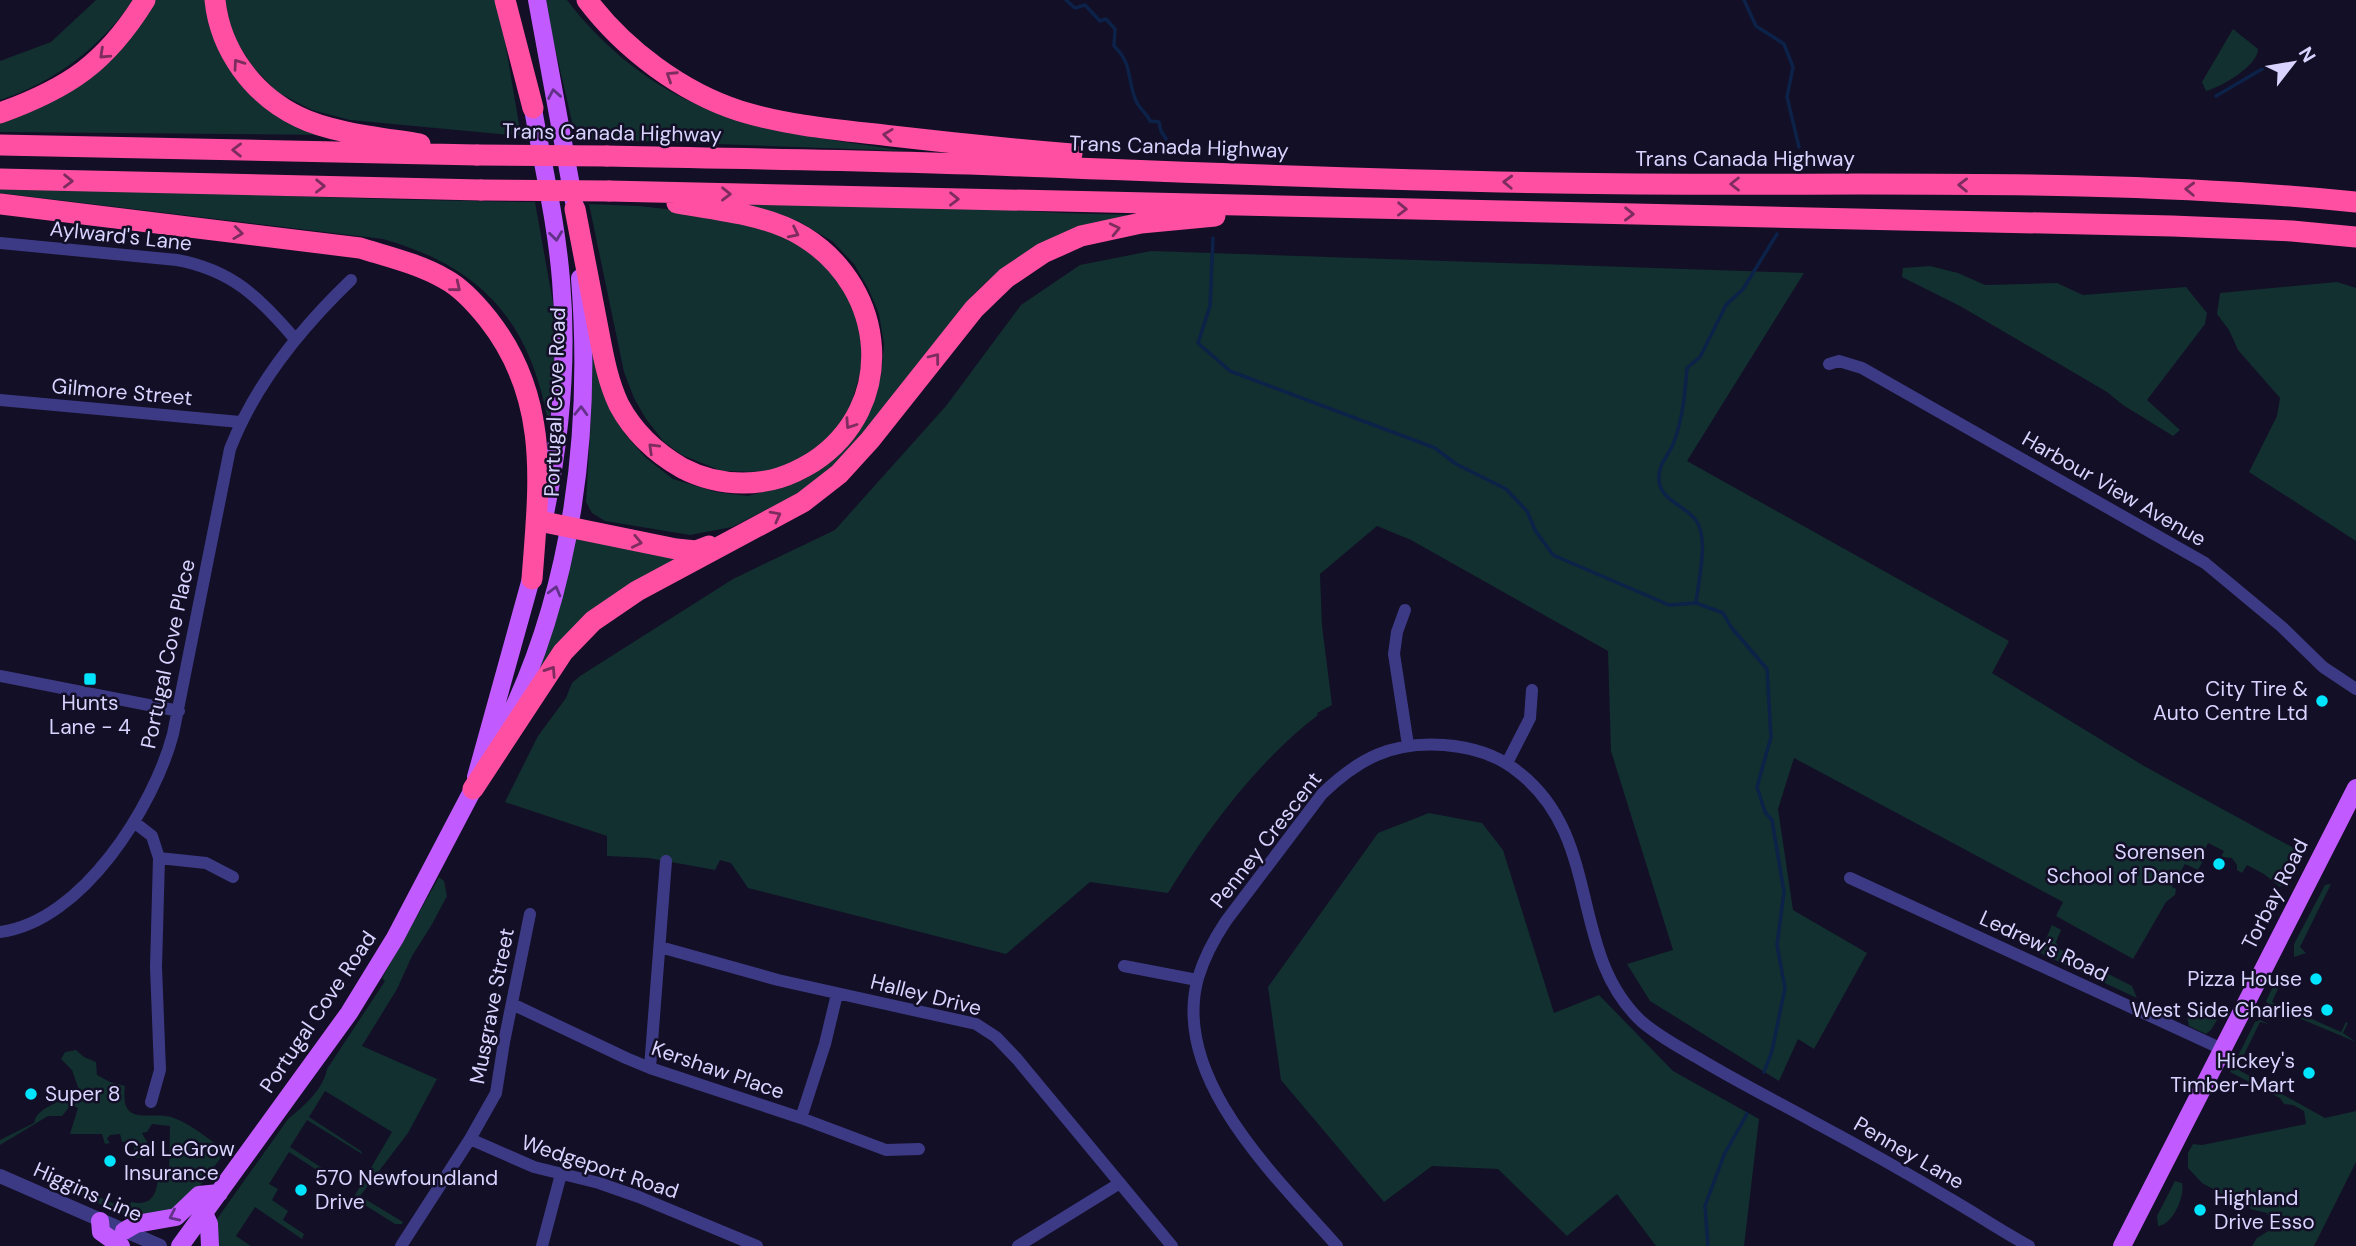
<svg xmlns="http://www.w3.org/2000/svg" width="2356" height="1246" font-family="'DM Sans',sans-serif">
	<rect width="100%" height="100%" fill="#130f26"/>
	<path fill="#12302f" d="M96,0H133C100,48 55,82 0,100V61L51,42Z
		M153,0H209L224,50L334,135L0,132V121L33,108Z
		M225,0H498L521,136L350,120L312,110L277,92L253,67L232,34Z
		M544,0H567C599,42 641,78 689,101C754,132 836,140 906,151L576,139Z
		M2233,29L2258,49C2258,66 2221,87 2206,91L2202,82Z
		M0,186C178,191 357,200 535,202L553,303L555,366L549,427C531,324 485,268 383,239L0,193Z
		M730,202L978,208L1063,213L1137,215C1071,225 1021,246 973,295L855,449L801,492L732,527L690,535L605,521L592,513L586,502L591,417L593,320L606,399L625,434L645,457L673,479L716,492L748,496L777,488L872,405L881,375L884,344L879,314L868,288L854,264L832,241L798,221Z
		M589,204L639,206L729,216L809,246L857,302L863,365L851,404L834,436L793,464L765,472L722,471L682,455L664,442L646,419L634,398L624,372Z
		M1151,251L1804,273L1687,461L2009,641L1992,673L2144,766L2301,852L2287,880L2280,887L2264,874L2247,865L2242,873L2237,870V865L2232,858L2221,857L2224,851L2208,843L2202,855L2205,857L2198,870L2185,864L2172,887L2176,889L2175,895L2166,902L2133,959L2056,916L2063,902L1794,758L1778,809L1793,910L1867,953L1814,1049L1798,1039L1779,1081L1650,1001L1627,964L1673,950L1611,751L1608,651L1411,540L1377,526L1320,574L1322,626L1332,705L1317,713L1318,715C1257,762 1207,829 1168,893L1090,882L1006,954L748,888L731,863L720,860L715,870L649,858L607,856V836L505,802L538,736L566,698L572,683L580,676L733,579L835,530L946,406L1021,305L1080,265Z
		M1930,266L1958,273L1985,285L2057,283L2083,295L2186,287L2207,313L2205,324L2147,400L2180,430L2173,436L2123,405L2107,392L1960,306L1902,277L1903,268Z
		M2337,282L2356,288V541L2249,472L2277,416L2280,398L2238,350L2229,330L2217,314L2220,293Z
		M578,534L692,556L641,581L526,696L573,540Z
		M1429,813L1482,823L1503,850L1554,1013L1599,995L1673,1071L1759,1119L1744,1246H1656L1617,1194L1567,1236L1498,1169L1432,1166L1384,1202L1281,1080L1268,987L1378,833Z
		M439,877L444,881L447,896L431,926L412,956L397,989L362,1046L437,1079L408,1133L360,1196L403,1222L402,1224H395L360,1202L355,1195L392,1132L325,1091L309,1117L361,1151L362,1154L307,1120L290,1147L322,1168L320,1172L289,1152L269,1184L278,1189L272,1200L288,1211L283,1220L304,1234L302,1239L255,1207L236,1236L251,1246H216L214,1231L217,1219L288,1119C304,1106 323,1090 327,1069L385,981L382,978Z
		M2331,884L2300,947L2306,953L2294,957V944L2325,885Z
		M2052,925L2061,930L2056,942L2059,949L2132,986L2137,998L2040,953Z
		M2284,972L2286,973L2290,985L2281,982L2272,1002L2302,1018L2305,1016L2341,1032L2346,1022L2348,1023L2343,1033L2356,1042L2270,1006L2266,1001L2276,980Z
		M2194,1005L2215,1014L2217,1020L2211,1030L2206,1034L2189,1026L2187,1016Z
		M2260,1020L2269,1024L2260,1022L2237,1069L2325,1118L2356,1111V1162L2314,1246H2252L2257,1238L2270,1230L2271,1222L2267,1213L2250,1209L2251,1204L2243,1200L2241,1204L2202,1183L2188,1168V1153L2193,1144L2202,1145L2306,1124L2304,1111L2293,1105L2284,1104L2280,1098L2230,1072L2255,1022Z
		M76,1050L84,1057L96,1062L97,1075L110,1082L125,1086C119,1130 153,1109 174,1118C191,1124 211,1141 226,1151L192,1196L176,1209L132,1216L116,1212L65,1187L67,1183L128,1210L131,1202C150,1206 156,1197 158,1179H165L169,1173L170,1126L152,1124L147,1132L142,1133L147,1142L146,1157L135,1158L133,1141L122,1142L120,1134L110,1135L107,1139L110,1143L105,1144L102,1134H70L78,1108L71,1105L62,1116H48L0,1145V1140L34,1123C37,1108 56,1104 70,1096L72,1101L81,1096L72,1070L61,1059L65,1052Z
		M2175,1181L2182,1183C2185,1196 2173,1225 2158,1226L2157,1216Z"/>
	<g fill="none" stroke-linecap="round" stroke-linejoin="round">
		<path stroke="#0c2248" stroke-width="3.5" d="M1066,0L1075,8L1085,5L1100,21L1106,19L1115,29L1114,46C1134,65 1126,80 1137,103C1141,110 1147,114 1150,121L1159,122L1161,131L1166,139
			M1744,0L1756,26L1784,44L1793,67L1787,97L1799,147
			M2216,96L2269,65
			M1213,238L1210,306L1198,343L1230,371L1435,448L1456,464L1506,489L1527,511L1535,530L1553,555L1669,605L1696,603L1723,613L1731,627L1767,669L1771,737L1757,787L1765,812L1772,820L1784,892L1777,945L1785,988L1772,1051L1764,1072
			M1696,603C1698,581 1710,537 1695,519C1685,506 1661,500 1659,481C1657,464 1669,456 1674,442C1683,417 1685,393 1687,368L1700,357L1726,305L1743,289L1777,234
			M1708,1246L1705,1206L1724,1155L1747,1114"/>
		<path stroke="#3d3a85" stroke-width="12" d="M0,243L177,260C232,270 260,298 295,339
			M1829,364L1839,361L1862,368L2205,563L2282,627L2323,667L2356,689
			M0,400L240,422
			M1405,610L1397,632L1394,654L1408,745
			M0,676L179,711
			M1507,763L1530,718L1532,690
			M134,822L152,836L159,858L156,967L160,1070L151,1102
			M159,858L206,863L233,877
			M1850,878L2222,1049
			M0,932C82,922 154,806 173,734L230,449C255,384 301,328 351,280
			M660,947L778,980L976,1024L996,1037L1017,1059L1172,1246
			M1124,966L1197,980
			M512,1004L626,1058L650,1068L801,1118L886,1150L919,1149
			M650,1068L666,861
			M801,1118L825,1044L837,994
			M470,1139L534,1167L599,1183L639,1197L757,1246
			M401,1246L470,1139L496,1093L504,1042L530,914
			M542,1246L561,1174
			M1018,1246L1120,1183
			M1337,1246C1277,1178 1170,1078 1198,978C1204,958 1214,939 1226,921L1322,794C1358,759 1392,741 1444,745C1471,747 1496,754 1517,771C1604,837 1567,951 1641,1021C1658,1036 1679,1047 1698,1058C1736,1081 1776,1101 1814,1122C1861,1147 1907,1173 1952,1200C1978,1215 2003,1232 2029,1246"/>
		<path stroke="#3d3a85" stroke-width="14" d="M0,1176L160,1246"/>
		<path stroke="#c25bff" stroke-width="18" d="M537,0L574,202
			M531,97C541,158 556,218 561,280C568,361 560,444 543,523
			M504,728C573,590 592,431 580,278
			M476,777L534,568
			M204,1213L209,1224L210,1246
			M100,1221L101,1232L121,1246
			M124,1231L136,1224L176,1217L199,1195L219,1193
			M180,1246L349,1013L395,938L479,778
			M2122,1246L2356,788"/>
		<path stroke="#ff4fa3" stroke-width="21" d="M215,0C220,50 253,95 299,117C331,133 384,138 420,144
			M505,0L533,108
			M587,0C624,49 681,92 740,111C789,126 841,130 892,136C952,143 1012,149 1072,154
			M0,113C69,88 106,63 145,0
			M0,145L477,155
			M607,156C745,159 883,160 1021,166C1199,173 1378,180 1557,183C1823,188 2091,175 2356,202
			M0,179L481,190
			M609,191L2172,226L2292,231L2356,237
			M0,204L360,248C389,257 419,264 445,279C462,288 476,304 488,319C551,399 539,485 532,579
			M575,209C582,245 589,282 596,318C602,348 606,378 619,405C634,433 656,453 682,468C701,478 722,483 743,483C770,483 790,476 813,462C898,406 887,289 804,237C767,214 719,211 677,203
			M544,522L676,549L696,551L709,546
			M473,789L563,652L593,621L637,591L803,502L839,474L870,440L974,309L1006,278L1043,253L1081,236L1141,223L1215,216"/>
		<path stroke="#ff4fa3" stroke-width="21" d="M477,155L607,156
			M481,190L609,191"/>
	</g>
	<defs><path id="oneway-chevron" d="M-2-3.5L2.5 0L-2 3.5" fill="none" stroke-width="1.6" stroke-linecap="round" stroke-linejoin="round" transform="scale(1.75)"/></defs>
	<g stroke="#7d2c5e">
		<use href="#oneway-chevron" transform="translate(104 54) rotate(137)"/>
		<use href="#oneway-chevron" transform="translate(238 64) rotate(-125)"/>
		<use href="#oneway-chevron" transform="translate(671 76) rotate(-147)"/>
		<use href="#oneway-chevron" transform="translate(888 135) rotate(-173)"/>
		<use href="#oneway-chevron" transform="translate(237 150) rotate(-179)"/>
		<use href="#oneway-chevron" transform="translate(68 181) rotate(1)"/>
		<use href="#oneway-chevron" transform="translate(1508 182) rotate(-178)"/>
		<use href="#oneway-chevron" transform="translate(1735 184) rotate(-180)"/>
		<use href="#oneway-chevron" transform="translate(1963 185) rotate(-179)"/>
		<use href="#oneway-chevron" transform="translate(320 186) rotate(1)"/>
		<use href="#oneway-chevron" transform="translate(2190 189) rotate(-178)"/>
		<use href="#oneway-chevron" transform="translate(726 194) rotate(1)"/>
		<use href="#oneway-chevron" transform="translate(954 199) rotate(1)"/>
		<use href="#oneway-chevron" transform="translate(1402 209) rotate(1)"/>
		<use href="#oneway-chevron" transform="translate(1629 214) rotate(1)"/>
		<use href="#oneway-chevron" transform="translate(1115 229) rotate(-13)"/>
		<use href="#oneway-chevron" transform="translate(238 233) rotate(7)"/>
		<use href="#oneway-chevron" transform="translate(794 233) rotate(26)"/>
		<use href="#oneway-chevron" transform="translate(456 287) rotate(39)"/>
		<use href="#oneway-chevron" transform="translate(935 358) rotate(-52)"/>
		<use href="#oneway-chevron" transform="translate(850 424) rotate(124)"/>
		<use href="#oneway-chevron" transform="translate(653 448) rotate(-136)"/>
		<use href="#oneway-chevron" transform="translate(776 516) rotate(-28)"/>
		<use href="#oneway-chevron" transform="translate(637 542) rotate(12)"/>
		<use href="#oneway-chevron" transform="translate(551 671) rotate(-57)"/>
	</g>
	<g stroke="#623188">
		<use href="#oneway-chevron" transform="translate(554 94) rotate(-100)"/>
		<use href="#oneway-chevron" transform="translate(556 236) rotate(83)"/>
		<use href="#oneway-chevron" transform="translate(581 411) rotate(-88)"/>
		<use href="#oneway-chevron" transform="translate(555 591) rotate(-75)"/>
		<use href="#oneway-chevron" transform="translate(174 1216) rotate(155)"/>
	</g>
	<g fill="#00e5ff" stroke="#130f26" stroke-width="2.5">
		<rect x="83" y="672" width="14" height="14" rx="3.5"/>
		<circle cx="2322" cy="701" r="7"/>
		<circle cx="2219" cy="864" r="7"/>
		<circle cx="2316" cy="979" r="7"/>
		<circle cx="2327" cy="1010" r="7"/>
		<circle cx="2309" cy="1073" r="7"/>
		<circle cx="31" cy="1094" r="7"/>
		<circle cx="110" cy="1161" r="7"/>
		<circle cx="301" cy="1190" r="7"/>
		<circle cx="2200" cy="1210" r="7"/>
	</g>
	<g text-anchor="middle" stroke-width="5" stroke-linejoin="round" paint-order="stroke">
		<g font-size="21" fill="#d9d4ff" stroke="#130f26">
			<text transform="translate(612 133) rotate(1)" y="7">Trans Canada Highway</text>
			<text transform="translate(1179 147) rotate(2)" y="7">Trans Canada Highway</text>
			<text x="1745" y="166">Trans Canada Highway</text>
			<text transform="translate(121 236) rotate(6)" y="7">Aylward's Lane</text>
			<text transform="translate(122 392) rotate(5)" y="7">Gilmore Street</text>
			<text transform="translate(555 402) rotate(-88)" y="7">Portugal Cove Road</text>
			<text transform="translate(2114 489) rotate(30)" y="7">Harbour View Avenue</text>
			<text transform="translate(168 654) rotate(-78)" y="7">Portugal Cove Place</text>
			<text transform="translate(1266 840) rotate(-52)" y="7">Penney Crescent</text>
			<text transform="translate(2275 894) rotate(-63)" y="7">Torbay Road</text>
			<text transform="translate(2044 946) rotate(25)" y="7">Ledrew's Road</text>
			<text transform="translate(926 995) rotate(14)" y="7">Halley Drive</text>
			<text transform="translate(492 1006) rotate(-79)" y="7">Musgrave Street</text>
			<text transform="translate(318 1012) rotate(-56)" y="7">Portugal Cove Road</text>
			<text transform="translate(718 1070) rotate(19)" y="7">Kershaw Place</text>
			<text transform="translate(1909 1153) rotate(30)" y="7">Penney Lane</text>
			<text transform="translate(600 1167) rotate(18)" y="7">Wedgeport Road</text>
			<text transform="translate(88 1192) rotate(24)" y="7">Higgins Line</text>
		</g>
		<g font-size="21" fill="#d9d4ff" stroke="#130f26" text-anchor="end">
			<text x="2308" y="696">City Tire &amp;<tspan x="2308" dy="24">Auto Centre Ltd</tspan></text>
			<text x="90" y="710" text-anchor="middle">Hunts<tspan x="90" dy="24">Lane - 4</tspan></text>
			<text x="2205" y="859">Sorensen<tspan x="2205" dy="24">School of Dance</tspan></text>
			<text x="2302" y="986">Pizza House</text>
			<text x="2313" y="1017">West Side Charlies</text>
			<text x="2295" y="1068">Hickey's<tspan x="2295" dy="24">Timber-Mart</tspan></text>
			<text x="45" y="1101" text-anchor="start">Super 8</text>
			<text x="124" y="1156" text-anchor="start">Cal LeGrow<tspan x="124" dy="24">Insurance</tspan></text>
			<text x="315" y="1185" text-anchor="start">570 Newfoundland<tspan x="315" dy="24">Drive</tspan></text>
			<text x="2214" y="1205" text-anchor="start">Highland<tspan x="2214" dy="24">Drive Esso</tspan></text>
		</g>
	</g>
	<g transform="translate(2293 63) rotate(59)" stroke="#130f26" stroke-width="5" paint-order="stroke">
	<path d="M0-5L12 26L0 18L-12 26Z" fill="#d9d4ff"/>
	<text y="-10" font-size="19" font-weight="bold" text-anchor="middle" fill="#d9d4ff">N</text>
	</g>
</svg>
